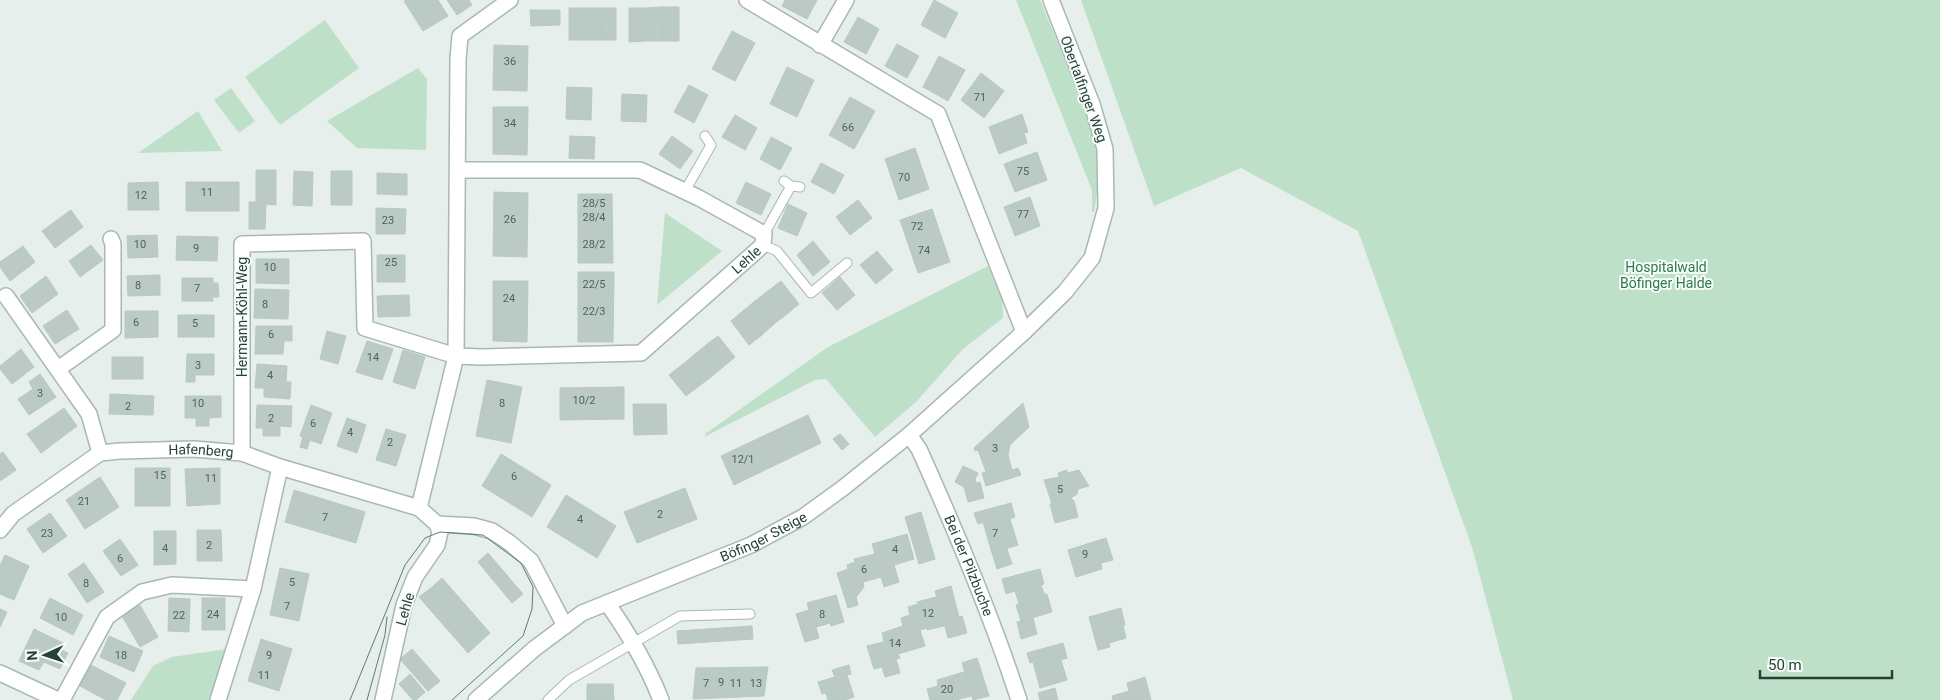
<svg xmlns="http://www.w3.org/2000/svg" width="1940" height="700" font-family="Roboto,sans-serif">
	<rect width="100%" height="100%" fill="#e6efeb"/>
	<path fill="#bfe0c8" d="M1016,0H1040C1059,47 1084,98 1095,147C1100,167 1098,192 1094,212H1092V190Z
		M1081,0H1940V700H1513L1472,547L1358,231L1241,168L1154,206Z
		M325,20L359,68L280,125L245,77Z
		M418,68L427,79L426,150L357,148L327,121Z
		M231,88L255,121L239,133L214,100Z
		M198,111L222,151L138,153Z
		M665,213L722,251L657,305Z
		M988,266L1002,299L1003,318L963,349L916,402L875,437L826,379L815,380L706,436L705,434L828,347Z
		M227,649L209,700H131L153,666L172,657Z"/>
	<path fill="#bbcac4" stroke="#b8c9c2" d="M406,0H438L448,16L423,31L404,1Z
		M447,0H469L472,5L457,15Z
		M785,0H817L807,19L782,6Z
		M934,0L958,13L945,38L921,25Z
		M662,7H679V41H663Z
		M662,7L663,41H646V8Z
		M569,8H585V40H569Z
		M585,8H600L601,40H585Z
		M600,8H616V40H601Z
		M629,8H646V41L629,42Z
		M530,10H560V25L531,26Z
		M858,17L879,29L866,54L844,42Z
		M732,31L755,43L735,81L712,69Z
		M897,44L919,56L907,78L885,66Z
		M494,45L528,46L527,91L493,90Z
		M939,56L965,70L948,101L923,87Z
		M787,67L814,80L797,117L770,104Z
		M981,73L1004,91L984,118L961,100Z
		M689,85L708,95L694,123L674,112Z
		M567,87L592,88L591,120L566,119Z
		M622,94L647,95L646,122L621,121Z
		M850,97L875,111L854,149L829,135Z
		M493,107H528L527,155L493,154Z
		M1022,114L1028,132L1024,133L1027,143L999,154L989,127Z
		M735,115L757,128L745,150L722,137Z
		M570,136L595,137L594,159L569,158Z
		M672,136L693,151L680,169L659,154Z
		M771,137L792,148L780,170L760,159Z
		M915,148L929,189L899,200L885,159Z
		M1037,152L1047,180L1015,192L1004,164Z
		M821,163L844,175L834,194L811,182Z
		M256,170H276V205L266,204L265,229H249V202H256Z
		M294,171L313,172L312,206L293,205Z
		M331,171H352V205H331Z
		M377,173L407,174V195L377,194Z
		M158,182L159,210H128V183Z
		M186,182H239V211H186Z
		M746,182L771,194L761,215L736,203Z
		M494,192L528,193L527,257L493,256Z
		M578,194H612L613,263H578Z
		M1030,197L1040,226L1015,236L1004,207Z
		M858,200L872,218L850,235L836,217Z
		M788,204L807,213L797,236L778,228Z
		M376,208L406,209L405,234H376Z
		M932,209L950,262L918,273L900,220Z
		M71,210L83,227L55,248L42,231Z
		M157,235L158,257L128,258L127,236Z
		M177,236L218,237L217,261L176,260Z
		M813,241L830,262L813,276L797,255Z
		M91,245L103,260L80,277L69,261Z
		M23,246L35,262L10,281L0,267V262Z
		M877,251L893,270L876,284L860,265Z
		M377,255H405V282H377Z
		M256,259H289V284L256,283Z
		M578,272H614L613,342H578Z
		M160,275V295L128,296L127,276Z
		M46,276L58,294L32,313L20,296Z
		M840,277L855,295L837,310L822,293Z
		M182,278H213V283H218L219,297H212L213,301H182Z
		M493,281H528L527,342L493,341Z
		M781,281L799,304L787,314L768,291Z
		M255,289L289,290L288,319L254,318Z
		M768,291L787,314L774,324L755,301Z
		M409,295L410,316L378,317L377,296Z
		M755,301L774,324L762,335L743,311Z
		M67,310L79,329L55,344L43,326Z
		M125,311H158V337L125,338Z
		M743,311L762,335L749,345L731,321Z
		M178,315H214V337H178Z
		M256,326H292V341H284L283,354H255Z
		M327,331L346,336L338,364L320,359Z
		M718,336L735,357L723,367L706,345Z
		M367,341L393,349L382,380L356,372Z
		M706,345L723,367L711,377L694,355Z
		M21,349L34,367L12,384L0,369V366Z
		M403,350L425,357L415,389L393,382Z
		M187,354H214V375H195V382H186Z
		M694,355L711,377L699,386L682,365Z
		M112,357H143V379H112Z
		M257,364L287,366L286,382H291L290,399L264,397V388H255Z
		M682,365L699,386L686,396L669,375Z
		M40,374L56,397L29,415L18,399L33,389L29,382Z
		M487,380L522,387L511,443L476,436Z
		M624,387V419L560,420V388Z
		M110,394L154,396L153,415L109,414Z
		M185,396H221V417L209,418V426H196V418H185Z
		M1023,403L1029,427L1010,445L1008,455L1012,470L1018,468L1021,475L986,486L982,473L986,472L978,450L975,451L974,448Z
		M633,404H666L667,434L634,435Z
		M257,405L292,406L291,427L280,426V436H263V428H256Z
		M311,405L332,413L321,444L310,440L307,449L300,447L303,437L300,436Z
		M64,408L77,426L41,453L27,434Z
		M808,415L821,443L734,485L721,456Z
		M347,418L366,425L357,453L337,446Z
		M386,429L406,435L396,466L376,460Z
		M840,434L849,444L842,450L833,439Z
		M3,452L16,470L0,481V454Z
		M501,454L551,485L532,517L482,486Z
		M963,466L978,473L975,479L976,483L964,487L955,482Z
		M135,468H170V506H135Z
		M220,468V504L187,506L185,469Z
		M1067,470V473L1079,470L1089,486L1078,489L1077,494L1071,498L1074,501L1078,517L1055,523L1050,504H1052L1044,480L1059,477L1058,473Z
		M100,477L119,507L85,529L66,500Z
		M980,482L984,498L968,502L964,487Z
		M685,488L697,519L637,543L624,512Z
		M294,490L365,512L356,543L285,522Z
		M566,495L616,526L597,558L547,527Z
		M1011,503L1015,517L1010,519L1018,545L992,553L983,522L978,524L974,513Z
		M921,512L935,559L919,564L905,517Z
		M50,513L67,536L43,553L27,529Z
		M197,530H221L222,561H197Z
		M154,531H176V564L154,565Z
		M907,534L914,559L894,565L899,582L884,587L881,577L863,582L864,587L856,597L858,605L848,608L837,573L848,569L847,565L855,562L854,559L875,554L872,544Z
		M1106,538L1113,560L1101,563L1102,569L1076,577L1068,550Z
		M120,539L138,565L121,576L103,551Z
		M1007,549L1012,564L997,569L992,553Z
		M488,553L523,594L512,603L478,562Z
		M5,555L29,566L14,600L0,594V566Z
		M84,563L104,592L87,603L68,574Z
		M280,568L309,574L304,597L275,591Z
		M1040,569L1044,584L1041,585L1044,594H1047L1052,612L1021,621L1016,605L1019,604L1015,591L1006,594L1002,579Z
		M442,578L490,633L479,643L431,588Z
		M951,586L959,617L962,616L967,633L948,638L935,591Z
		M431,588L479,643L468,653L419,597Z
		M275,591L304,597L299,621L270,615Z
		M836,595L844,622L831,626L830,623L816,627L819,638L805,642L796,614L809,610L807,603Z
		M936,597L944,626L927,630V628L920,630L925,646L898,654L900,658L896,659L900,673L885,677L882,667L874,669L867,646L884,642L882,633L903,626L901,618L910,615L908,607L918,604L917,602Z
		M50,598L83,615L73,635L40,618Z
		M169,598L190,599L189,632L168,631Z
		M202,598H225V630H202Z
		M140,605L158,637L140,647L122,616Z
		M1121,608L1125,625L1123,626L1126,638L1109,643L1110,647L1098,650L1089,617Z
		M0,609L7,612L0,627Z
		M1033,618L1037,634L1021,639L1017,622Z
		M752,626L753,639L678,644L677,631Z
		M34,629L65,644L62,650L68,653L60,669L44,662L39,670L19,661Z
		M109,636L143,651L134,672L100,657Z
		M261,639L292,649L279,691L248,681Z
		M1063,643L1067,658L1061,660L1067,680L1040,688L1033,662L1030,663L1027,653Z
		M412,649L440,681L428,691L400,659Z
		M977,658L989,696L973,700L962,663Z
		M89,664L126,683L117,700H106L78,685Z
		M849,665L851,674L847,675L854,697L845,700H828L826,693L822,694L818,682L835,677L832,670Z
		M768,667L764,696L693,699L696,668Z
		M964,672L971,696L956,700H930L927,689L938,686L937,680Z
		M410,674L425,692L416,700H413L399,684Z
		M1145,677L1151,700H1113L1112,696L1129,691L1127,683Z
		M587,684H613L614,700H587Z
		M1055,688L1058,700H1040L1038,693Z"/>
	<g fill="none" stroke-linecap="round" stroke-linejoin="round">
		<g stroke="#a8b8b2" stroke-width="11">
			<path id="service" d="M784,181L791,186L800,187
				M685,191L711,145L705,136
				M764,234L791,186
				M763,245L777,251L811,293L847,263
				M548,700L569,680L680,616L750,614"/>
		</g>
		<g stroke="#a8b8b2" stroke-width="18">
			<g id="minor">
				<path d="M747,0L938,114L1024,332"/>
				<path d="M820,45L846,0"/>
				<path d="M6,296L89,414L100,453"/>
				<path d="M58,369L113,330V244L111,239"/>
				<path id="s1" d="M909,435L919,449C956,531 991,614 1019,700"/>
				<path id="s2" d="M242,453V244L363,241L365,328L456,356L482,357L641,353L763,245L764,234L699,198L640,170H458"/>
				<path d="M419,508L456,356L458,59L460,36L510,0"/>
				<path d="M437,524L474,526L492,531L510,543L531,561L565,626"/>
				<path id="s3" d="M0,530L13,514L100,453L120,451L194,449L242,453L280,467L419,508L437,524L440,532L437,545L415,577L404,605L383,700"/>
				<path d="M607,603C629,634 647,664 661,700"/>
				<path d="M0,673L58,700"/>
				<path d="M62,700L107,617L142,592L172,585L253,589"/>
				<path d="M218,700L253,589L280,467"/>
				<path id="s4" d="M476,700L534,649L582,613L751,545L803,517L843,488L909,435L1024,332L1065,292L1092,258L1106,208L1105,149L1092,104L1051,0"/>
			</g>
		</g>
		<use href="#service" stroke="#fff" stroke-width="9"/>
		<use href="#minor" stroke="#fff" stroke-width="15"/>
		<path stroke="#5f7d75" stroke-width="1" d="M350,700L405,565L425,538L440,532L483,535L521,563L533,587L532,609L523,636L452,700
			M367,700L385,635L387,617"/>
	</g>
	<g text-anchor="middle" stroke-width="4" stroke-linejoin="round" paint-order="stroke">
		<g font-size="11" fill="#4a645c">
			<text x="510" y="65">36</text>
			<text x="980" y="101">71</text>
			<text x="510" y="127">34</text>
			<text x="848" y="131">66</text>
			<text x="1023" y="175">75</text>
			<text x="904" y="181">70</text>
			<text x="207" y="196">11</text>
			<text x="141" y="199">12</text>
			<text x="594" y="207">28/5</text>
			<text x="1023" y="218">77</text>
			<text x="594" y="221">28/4</text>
			<text x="510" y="223">26</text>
			<text x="388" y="224">23</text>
			<text x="917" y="230">72</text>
			<text x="140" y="248">10</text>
			<text x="594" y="248">28/2</text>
			<text x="196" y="252">9</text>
			<text x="924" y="254">74</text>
			<text x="391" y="266">25</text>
			<text x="270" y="271">10</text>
			<text x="594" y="288">22/5</text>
			<text x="138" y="289">8</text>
			<text x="197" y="292">7</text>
			<text x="509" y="302">24</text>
			<text x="265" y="308">8</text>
			<text x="594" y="315">22/3</text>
			<text x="136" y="326">6</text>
			<text x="195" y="327">5</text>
			<text x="271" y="338">6</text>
			<text x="373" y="361">14</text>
			<text x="198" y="369">3</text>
			<text x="270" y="379">4</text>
			<text x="40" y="397">3</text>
			<text x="584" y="404">10/2</text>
			<text x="198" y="407">10</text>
			<text x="502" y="407">8</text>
			<text x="128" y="410">2</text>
			<text x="271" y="422">2</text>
			<text x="313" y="427">6</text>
			<text x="350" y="436">4</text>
			<text x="390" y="446">2</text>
			<text x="995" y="452">3</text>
			<text x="743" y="463">12/1</text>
			<text x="160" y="479">15</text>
			<text x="514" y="480">6</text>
			<text x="211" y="482">11</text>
			<text x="1060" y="493">5</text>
			<text x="84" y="505">21</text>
			<text x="660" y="518">2</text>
			<text x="325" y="521">7</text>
			<text x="580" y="523">4</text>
			<text x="47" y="537">23</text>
			<text x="995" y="537">7</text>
			<text x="209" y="549">2</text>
			<text x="165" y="552">4</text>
			<text x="895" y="553">4</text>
			<text x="1085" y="558">9</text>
			<text x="120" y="562">6</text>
			<text x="864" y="573">6</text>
			<text x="292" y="586">5</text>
			<text x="86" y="587">8</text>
			<text x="287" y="610">7</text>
			<text x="928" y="617">12</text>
			<text x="213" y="618">24</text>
			<text x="822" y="618">8</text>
			<text x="179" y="619">22</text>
			<text x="61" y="621">10</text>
			<text x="895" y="647">14</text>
			<text x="121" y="659">18</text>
			<text x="269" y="659">9</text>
			<text x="264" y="679">11</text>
			<text x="721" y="686">9</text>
			<text x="706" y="687">7</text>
			<text x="736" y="687">11</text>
			<text x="756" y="687">13</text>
			<text x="947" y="693">20</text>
		</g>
		<g font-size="14" fill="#24423a" stroke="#f7fbf9">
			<text transform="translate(1084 89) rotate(70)" y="5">Obertalfinger Weg</text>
			<text dy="5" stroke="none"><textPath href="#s2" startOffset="838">Lehle</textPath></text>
			<text transform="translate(242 317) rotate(-90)" y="5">Hermann-Köhl-Weg</text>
			<text dy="5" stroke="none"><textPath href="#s3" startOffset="228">Hafenberg</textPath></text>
			<text dy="5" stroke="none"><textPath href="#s4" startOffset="334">Böfinger Steige</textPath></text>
			<text dy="5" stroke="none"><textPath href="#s1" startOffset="144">Bei der Pilzbuche</textPath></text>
			<text transform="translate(405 609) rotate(-74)" y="5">Lehle</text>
		</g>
		<g font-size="14" fill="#2d7a4b" stroke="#f7fbf9">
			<text x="1666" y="272">Hospitalwald<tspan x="1666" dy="16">Böfinger Halde</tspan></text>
		</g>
	</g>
	<g transform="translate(45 655) rotate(267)" stroke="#f7fbf9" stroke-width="4" paint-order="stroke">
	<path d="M0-4L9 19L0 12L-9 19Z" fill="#24423a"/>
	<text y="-8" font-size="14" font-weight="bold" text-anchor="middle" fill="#24423a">N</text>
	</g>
	<path d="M1760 670v8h132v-8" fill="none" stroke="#24423a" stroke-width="2.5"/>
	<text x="1768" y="670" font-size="15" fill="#24423a" stroke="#f7fbf9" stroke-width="4" paint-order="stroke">50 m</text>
</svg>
